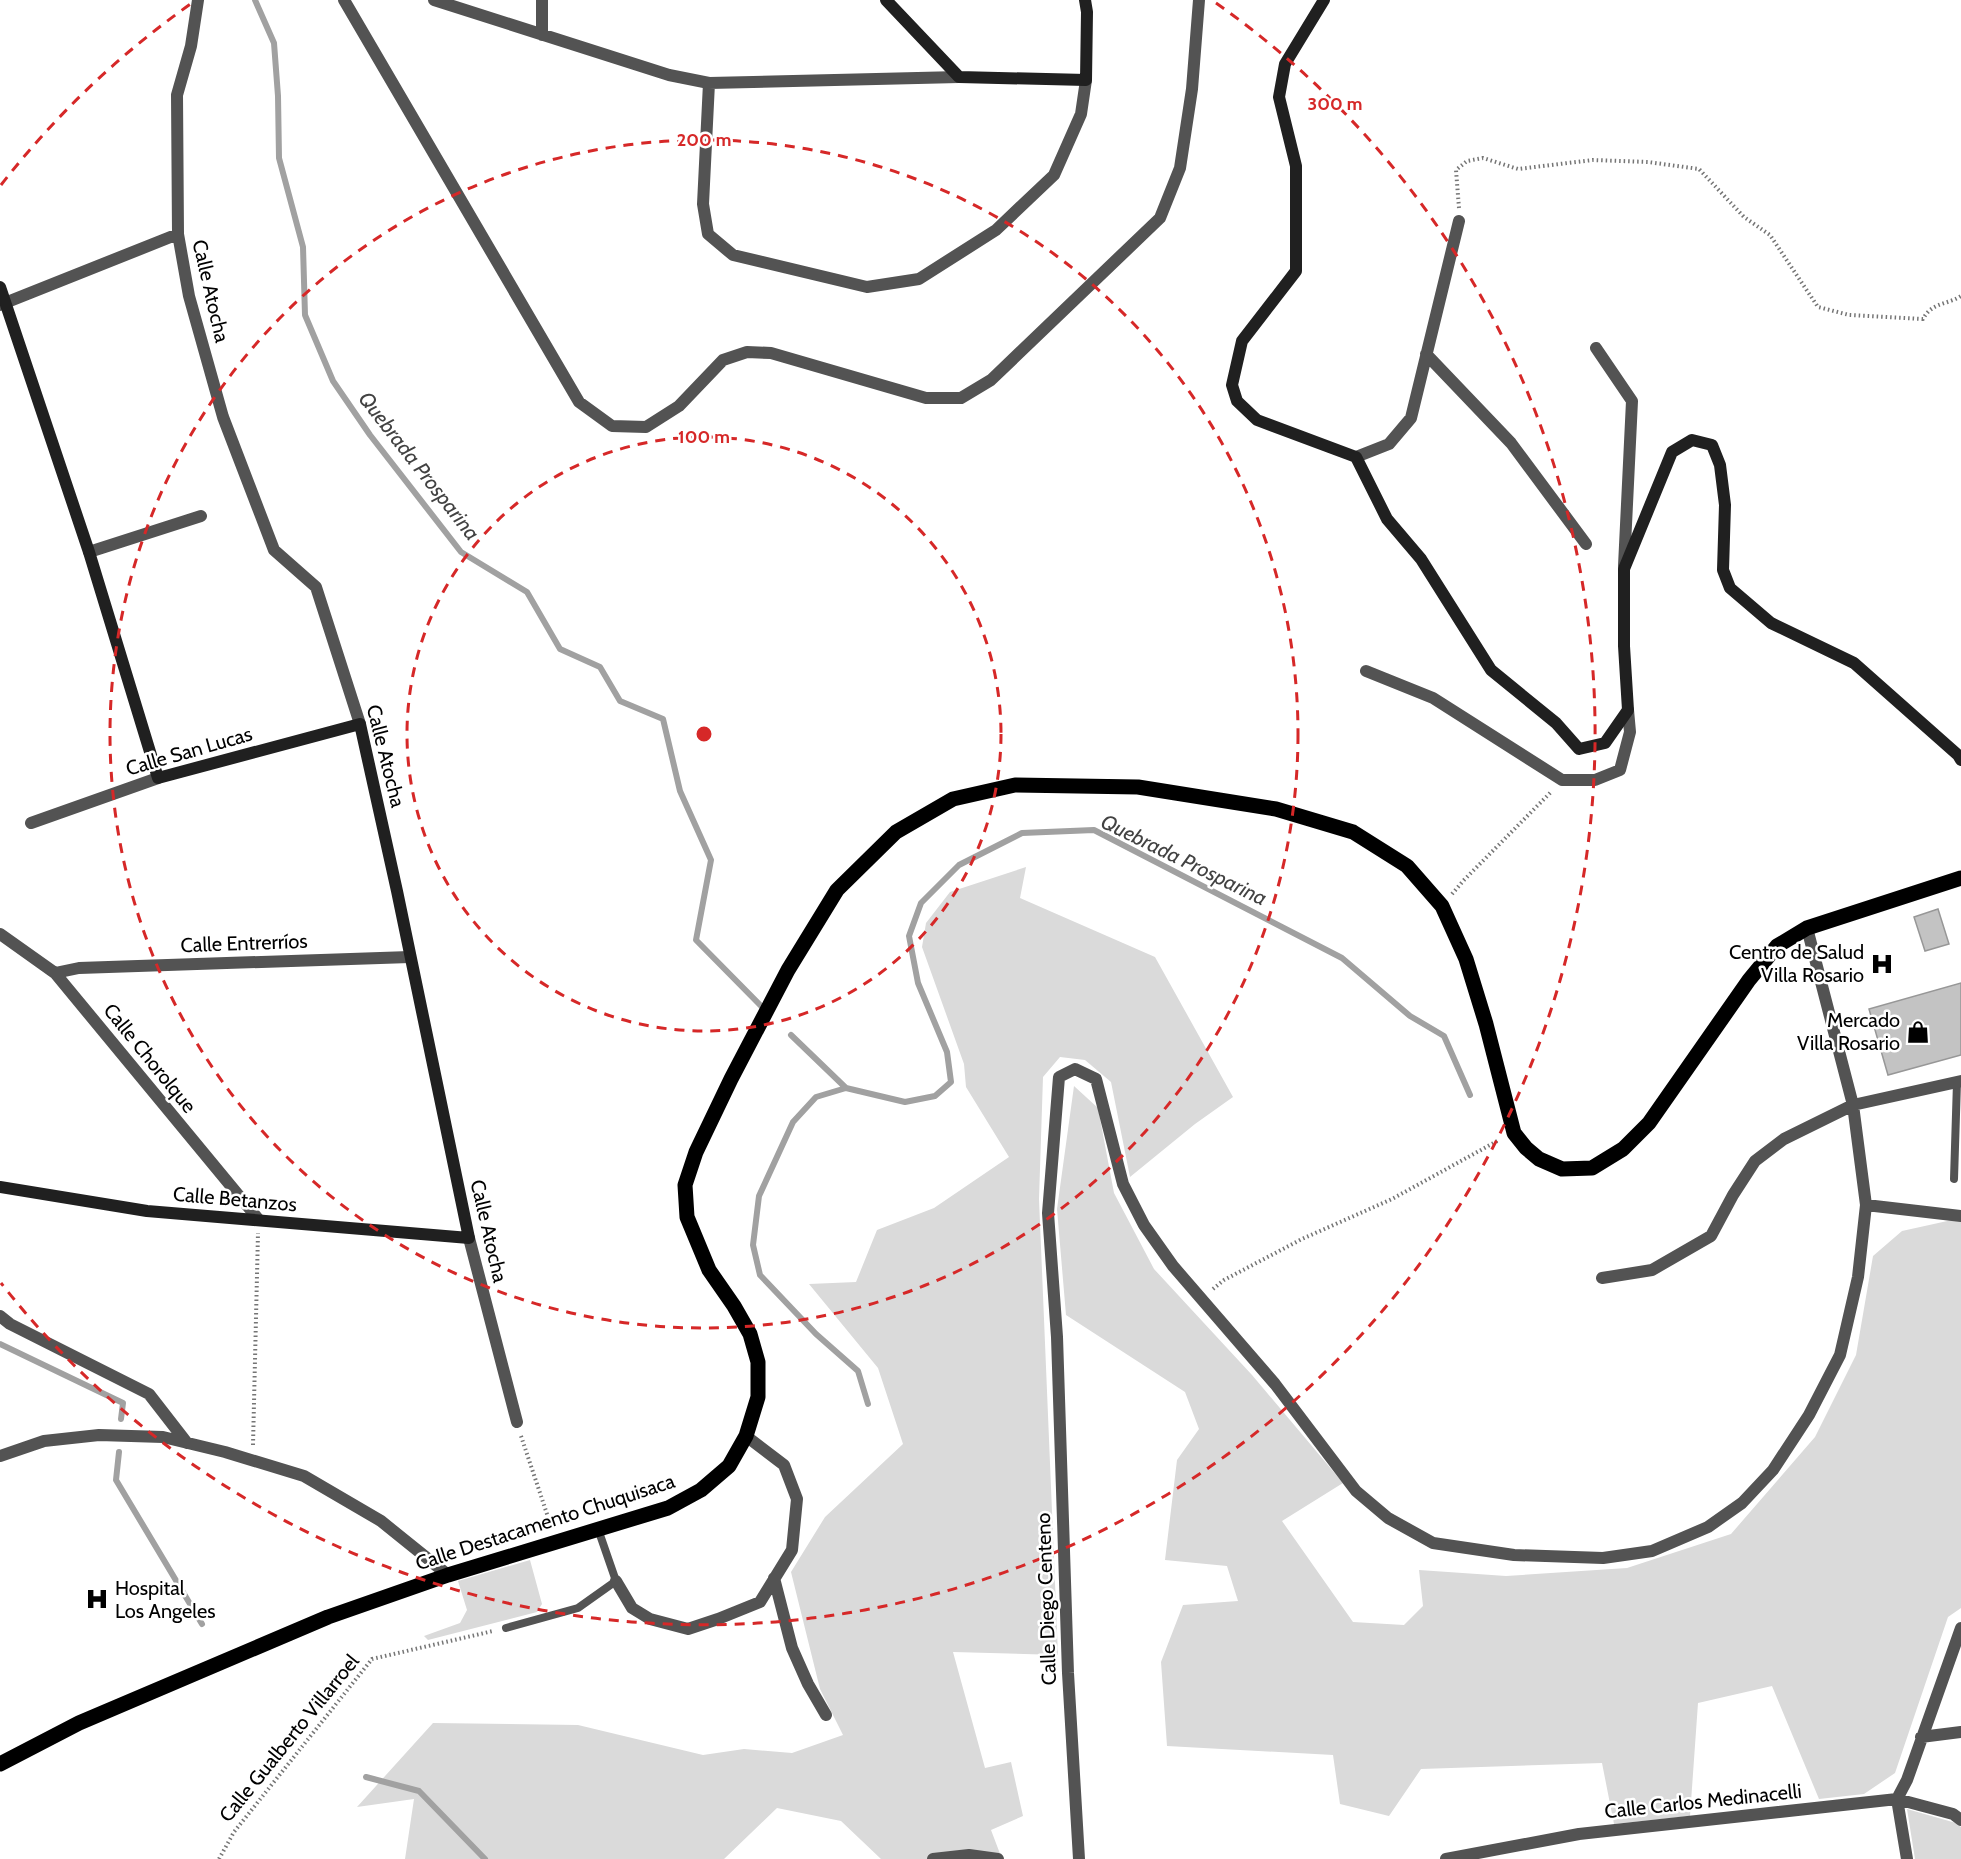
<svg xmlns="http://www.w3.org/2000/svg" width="1961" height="1859" font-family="Cabin,sans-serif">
	<rect width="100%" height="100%" fill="#fff"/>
	<path fill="#dadada" d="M1026,867L1020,898L1155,957L1233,1097L1195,1124L1130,1177L1111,1082L1085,1060L1060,1057L1043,1077L1039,1199L1058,1655L953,1652L985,1768L1011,1762L1023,1816L991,1830L1002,1859H881L841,1821L777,1808L724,1859H405L414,1799L357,1807L433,1723L578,1725L703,1755L744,1749L792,1753L843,1735L820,1689L791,1572L825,1517L903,1444L878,1368L809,1284L856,1282L877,1230L934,1208L1009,1157L966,1087L964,1064L922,947L926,923L950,892Z
		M1074,1086L1098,1108L1114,1193L1154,1269L1252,1375L1343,1483L1282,1521L1353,1622L1404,1625L1423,1606L1419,1570L1506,1576L1627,1568L1731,1534L1815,1437L1856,1355L1873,1256L1902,1231L1961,1218V1608L1948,1617L1895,1773L1864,1794L1819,1799L1772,1686L1698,1703L1690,1816L1614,1824L1602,1763L1421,1769L1389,1816L1340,1804L1333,1755L1167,1746L1161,1662L1183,1605L1238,1601L1227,1566L1165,1560L1177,1460L1199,1429L1185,1392L1066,1315L1057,1209Z
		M530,1560L542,1604L537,1612L428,1640L424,1636L460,1623L467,1610L458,1581Z
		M1907,1809L1956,1823L1961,1827V1859H1915Z"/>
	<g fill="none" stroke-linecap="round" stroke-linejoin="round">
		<path stroke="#a1a1a1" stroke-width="6" d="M255,0L274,43L278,96L279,158L303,247L305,315L333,381L370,435L461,552L527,592L560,649L600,667L620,701L663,719L680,791L711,860L696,940L765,1010
			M791,1035L846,1088L905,1102L935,1096L951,1082L947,1052L918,983L909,936L921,903L959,865L1022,833L1094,830L1342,958L1410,1016L1444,1036L1470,1095
			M846,1088L816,1097L793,1122L759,1196L753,1245L760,1275L816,1334L858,1371L868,1404
			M0,1344L123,1403L121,1419
			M119,1452L116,1480L202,1624
			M366,1777L419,1791L485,1859"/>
	</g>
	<path fill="#c3c3c3" stroke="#979797" stroke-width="1.5" d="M1938,909L1949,944L1925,951L1914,917Z
		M1961,983V1055L1888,1075L1869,1009Z"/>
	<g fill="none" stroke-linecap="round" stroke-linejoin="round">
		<path stroke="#757575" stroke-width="4" stroke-dasharray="1.5 3" stroke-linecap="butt" d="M1459,208L1456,170L1467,161L1483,158L1518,169L1593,160L1648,162L1699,169L1744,217L1770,235L1818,307L1849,315L1923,319C1932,302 1947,305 1961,296
			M1452,894L1464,880L1551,792
			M1213,1289L1224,1280L1302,1239L1392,1199L1499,1140
			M521,1436L551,1526
			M253,1445L258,1233
			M219,1859L234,1832L372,1659L493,1631"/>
		<path stroke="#535353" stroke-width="8" d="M1954,1179L1957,1082
			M506,1628L578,1608L616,1581L598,1529"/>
		<path stroke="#535353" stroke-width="12" d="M198,0L191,46L177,95L178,234L189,296L223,417L274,550L316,587L360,724
			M344,0L579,402L612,426L646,427L679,406L723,360L747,352L771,353L926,398H961L991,380L1160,218L1180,168L1192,89L1199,0
			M434,0L669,75L709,83L959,77
			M542,35V0
			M709,83L703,204L708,234L733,255L867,287L919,279L996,230L1054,175L1081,114L1086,80
			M0,305L178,234
			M1596,348L1632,401L1624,566
			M1426,354L1511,443L1586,544
			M1356,457L1389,444L1411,418L1459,221
			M89,552L201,516
			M1366,671L1433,698L1562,780H1595L1620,770L1630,732L1628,710
			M31,823L158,778
			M0,934L55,973L259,1220
			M55,973L79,968L410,957
			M1866,1205L1961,1216
			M469,1238L517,1422
			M1602,1278L1652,1270L1711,1236L1733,1195L1755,1161L1784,1139L1853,1105L1961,1081
			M0,1316L10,1324L149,1394L187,1443
			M0,1456L44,1441L99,1435L163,1437L225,1452L304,1476L381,1521L448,1575
			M774,1578L792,1648L808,1684L826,1715
			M616,1581L632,1608L650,1619L688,1629L718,1619L760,1602L792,1550L797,1499L784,1465L746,1436
			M1921,1737L1961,1732
			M933,1859L969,1855L998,1859
			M1079,1859L1068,1673L1057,1337L1048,1213L1059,1077L1075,1069L1096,1079L1123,1184L1144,1225L1173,1266L1275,1384L1356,1491L1388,1518L1433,1543L1514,1555L1603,1558L1652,1551L1708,1527L1742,1503L1773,1470L1809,1415L1840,1355L1858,1277L1866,1205L1853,1105L1807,928
			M1446,1859L1579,1834L1897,1799L1953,1814L1961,1820
			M1907,1859L1897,1799L1907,1780L1961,1628"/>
		<path stroke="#202020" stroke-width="12" d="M886,0L959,77L1086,80L1087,12L1085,0
			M1324,0L1285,64L1279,97L1296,166V271L1242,341L1232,385L1237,401L1257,420L1356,457L1387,519L1421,559L1491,670L1556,723L1579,749L1605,743L1628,710L1624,646V569L1672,452L1692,440L1712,445L1720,465L1725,505L1723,570L1730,588L1771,623L1854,663L1958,755L1961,760
			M0,287L89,552L158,778L360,724L397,891L469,1238L147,1211L0,1187"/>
		<path stroke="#000" stroke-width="15" d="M0,1764L79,1723L328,1617L448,1575L668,1508L701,1490L729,1466L746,1436L758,1397V1362L750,1334L734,1306L709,1270L687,1217L685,1185L696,1152L731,1079L788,970L837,890L896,832L953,799L1015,785L1138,787L1276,809L1353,832L1407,866L1442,906L1466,959L1486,1024L1514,1133L1526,1148L1539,1159L1562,1169L1592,1168L1623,1149L1649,1123L1749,980L1777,946L1807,928L1961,878"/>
	</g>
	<g fill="none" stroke="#d62828" stroke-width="3" stroke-dasharray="10 8">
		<circle cx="704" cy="734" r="297"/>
		<circle cx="704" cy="734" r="594"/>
		<path d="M1 185A892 892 0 0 1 192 3M1216 3A892 892 0 1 1 1 1283"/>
	</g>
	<defs>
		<g id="hospital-bare" transform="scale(1.8)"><path d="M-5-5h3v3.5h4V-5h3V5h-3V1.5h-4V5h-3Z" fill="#000" stroke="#fff" stroke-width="2.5" paint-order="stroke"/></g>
		<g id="shop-bare" transform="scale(1.8)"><path d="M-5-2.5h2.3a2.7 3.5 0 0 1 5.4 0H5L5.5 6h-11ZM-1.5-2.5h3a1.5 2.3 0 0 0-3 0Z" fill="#000" stroke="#fff" stroke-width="2.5" paint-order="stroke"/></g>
	</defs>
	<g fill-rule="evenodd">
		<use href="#hospital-bare" x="1882" y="964"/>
		<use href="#shop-bare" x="1918" y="1032"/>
		<use href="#hospital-bare" x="97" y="1599"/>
	</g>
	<g text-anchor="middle" stroke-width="5" stroke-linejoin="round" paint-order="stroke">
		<g font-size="20" fill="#000" stroke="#fff">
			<text transform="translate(211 291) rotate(77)" y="7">Calle Atocha</text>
			<text transform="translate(189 751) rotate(-16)" y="7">Calle San Lucas</text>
			<text transform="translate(386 756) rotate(76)" y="7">Calle Atocha</text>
			<text transform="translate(244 943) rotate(-2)" y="7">Calle Entrerríos</text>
			<text transform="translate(150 1058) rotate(51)" y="7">Calle Chorolque</text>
			<text transform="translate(235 1199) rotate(5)" y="7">Calle Betanzos</text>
			<text transform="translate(489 1231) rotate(77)" y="7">Calle Atocha</text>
			<text transform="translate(545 1522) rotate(-18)" y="7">Calle Destacamento Chuquisaca</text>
			<text transform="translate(1046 1599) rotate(-92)" y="7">Calle Diego Centeno</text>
			<text transform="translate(289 1738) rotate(-51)" y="7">Calle Gualberto Villarroel</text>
			<text transform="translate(1703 1801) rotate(-6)" y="7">Calle Carlos Medinacelli</text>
		</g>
		<g font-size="20" fill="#000" stroke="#fff" text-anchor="end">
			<text x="1864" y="959">Centro de Salud<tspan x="1864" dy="23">Villa Rosario</tspan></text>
			<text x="1900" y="1027">Mercado<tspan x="1900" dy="23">Villa Rosario</tspan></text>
			<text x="115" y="1595" text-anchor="start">Hospital<tspan x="115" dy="23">Los Angeles</tspan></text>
		</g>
		<g font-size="21" font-style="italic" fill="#424242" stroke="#fff">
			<text transform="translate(419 466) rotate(52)" y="7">Quebrada Prosparina</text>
			<text transform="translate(1184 860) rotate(26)" y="7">Quebrada Prosparina</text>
		</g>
	</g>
	<circle cx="704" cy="734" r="9" fill="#d62828" stroke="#fff" stroke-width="3"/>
	<g font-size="18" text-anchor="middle" font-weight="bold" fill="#d62828" stroke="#fff" stroke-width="5" stroke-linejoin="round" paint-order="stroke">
		<text x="1335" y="110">300 m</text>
		<text x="704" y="146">200 m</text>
		<text x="704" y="443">100 m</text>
	</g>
</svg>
